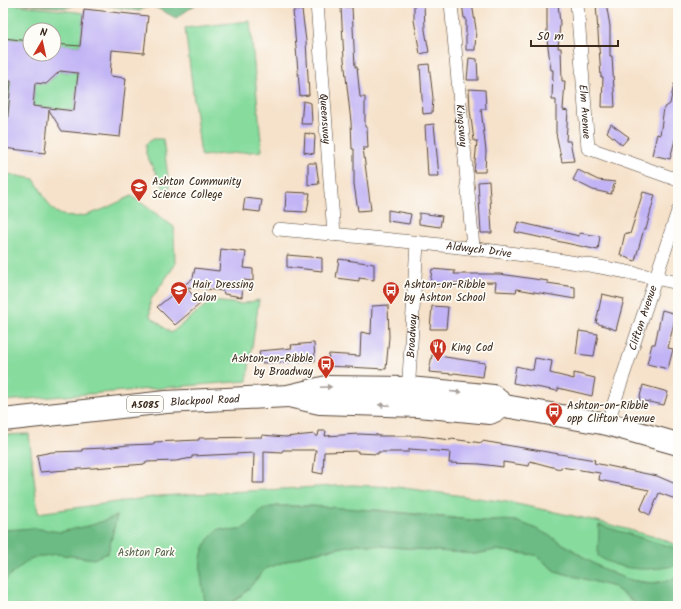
<svg xmlns="http://www.w3.org/2000/svg" width="681" height="609" font-family="Kalam,sans-serif">
	<rect width="100%" height="100%" fill="#fdfcf7"/>
	<filter id="ink" filterUnits="userSpaceOnUse"><feTurbulence type="fractalNoise" baseFrequency=".025" numOctaves="2"/><feDisplacementMap in="SourceGraphic" scale="8" xChannelSelector="R" yChannelSelector="G"/><feConvolveMatrix kernelMatrix="1 2 1 2 8 2 1 2 1" color-interpolation-filters="sRGB"/></filter>
	<filter id="wash" filterUnits="userSpaceOnUse"><feTurbulence type="fractalNoise" baseFrequency=".012" numOctaves="4" result="noise"/><feDisplacementMap in="SourceGraphic" scale="16" xChannelSelector="R" yChannelSelector="G"/><feGaussianBlur stdDeviation="0.9" result="paint"/><feColorMatrix in="noise" values="0 0 0 0 0 0 0 0 0 0 0 0 0 0 0 0 0 1.4 0 .05"/><feComposite in="paint" operator="in"/></filter>
	<g filter="url(#wash)">
		<rect width="100%" height="100%" fill="#f6e2cb"/>
		<path fill="#86db9d" stroke="#60825e" d="M3,3L84,13L80,46L54,44V30H30V41L3,38Z
			M250,21L262,151L201,156L185,28Z
			M56,71L78,73L74,111L33,106L35,83L46,84L56,75Z
			M3,80L11,81L7,125L3,124Z
			M153,139H163L170,192L165,191L146,154V144Z
			M3,173L34,179C39,186 49,208 56,212C79,226 110,205 132,196L174,227L175,265L150,301V316L171,333L211,301L242,304L259,300L247,381L3,401Z
			M29,434L38,513L160,496L352,485L397,487L507,502L597,521L662,539L678,546V578L653,583L628,580L597,566L567,546L514,521H482L378,510H348L313,506H277L262,509C249,527 242,534 219,529L205,602L208,606H3V435Z
			M358,544L475,554L496,550L536,555L555,571L614,587L639,606H226L243,595L265,569L303,555Z"/>
		<path fill="#6cbb84" stroke="#547251" d="M17,3H81L66,8Z
			M91,3H198L176,18L151,5L139,11Z
			M277,506C338,505 400,513 461,519C468,520 475,521 482,521C492,522 505,519 515,521C564,534 599,581 651,583C660,583 670,580 678,578V606H639L614,587L555,571L536,555L496,550L475,554L358,544L303,555L265,569L243,595L226,606H208L205,602C201,574 193,549 219,529C242,534 249,527 262,509Z
			M117,516L108,553L94,559L56,554L32,558L11,574L3,583V532L5,530L33,528L60,532L92,525Z
			M599,525L678,549V565C651,571 622,572 598,556Z"/>
		<g id="blocks">
			<path fill="#c1b3f5" fill-rule="evenodd" d="M414,3H424L425,30L429,52L420,54L414,20Z
				M462,3H472L476,29L475,50H466V18H464Z
				M547,3H558L560,24L558,48H561L562,81H565L563,110L568,111L566,141H570L574,161L562,162L556,133V100H552L553,70H551L547,39Z
				M596,3H606L610,26V56H612L615,107H602L603,77H601Z
				M341,7H352L355,67H357L360,97H365V127H367L368,148H363L371,210L358,211L354,184V149H352L351,122L344,59Z
				M84,9L148,16L144,53L112,50L110,76L126,78L120,137L62,131L49,110L45,153L3,148V124L7,125L11,81L3,80V38L30,41V54H54V44L80,46ZM60,71L78,73L74,111L33,106L35,83L46,84Z
				M302,10L306,41L309,95L300,96L293,11Z
				M469,58L477,59L478,80H467Z
				M429,64L433,98L432,113L423,114L420,65Z
				M674,84H678V128L670,159L652,155L657,134L660,135L664,108L670,104Z
				M469,89L485,90L486,109H481L486,151L485,172H474L477,141H474L470,110Z
				M303,101L311,103L312,124H301Z
				M434,124L439,176H428L425,125Z
				M611,124L629,137L622,145L607,132Z
				M305,133L315,135L314,154L304,152Z
				M308,163H316L319,184L308,185Z
				M578,170L598,180L615,182L611,194L593,190L573,180Z
				M489,181L492,233H481L478,182Z
				M286,192L310,193L307,212L285,211Z
				M643,192L655,195L646,229H644L635,261L620,255L625,233L630,234Z
				M245,198L262,200L260,212L243,210Z
				M388,210L411,214L409,224L388,221Z
				M419,213L442,216L440,227L419,224Z
				M518,222L579,236V233L600,236L598,250L515,232Z
				M221,249L246,252L244,268L253,269V281L243,280L242,297L224,294L223,291L186,287L200,304L175,325L157,307L193,278L195,268L219,271Z
				M287,255L322,258V271L287,267Z
				M339,259L374,264V280L359,278V281L336,278Z
				M432,269L455,271L454,274H500L548,281L547,283L575,287V299L517,289L516,292L495,291L496,282L454,283V287L430,285Z
				M602,294L624,299L616,330L596,323Z
				M388,305L389,337L386,369L327,366L329,354L360,356L361,332L371,334L372,306Z
				M432,306L448,307L446,329H430Z
				M662,310L676,314L668,348L673,349L668,369L647,364L652,344H655Z
				M579,331L598,334L594,356L576,354Z
				M314,343L315,361L261,363L259,351L292,348L291,345Z
				M432,355L485,363L483,377L454,373L453,374L429,372Z
				M535,358L552,361L550,373L574,379V373L595,378L592,396L558,388V391L513,383L516,366L533,370Z
				M643,385L668,392L664,405L639,400Z
				M319,431H326L325,436L359,434L378,435V436H419L451,440V439L482,443V441L595,460L594,463L657,476L678,485V500L659,493L650,515L640,510L649,490L599,480L600,473L561,467L560,469L530,461L529,466L503,462V467L480,464L449,463L450,452L409,449V452H378V454L358,453V451L324,452L323,474L313,472L316,450H283L282,452L264,451V483H253L254,453L192,456V458L176,461L146,462V464L40,472L37,455L52,452L82,451V449L106,448L127,445L154,444V442L199,440V438L262,437V435L285,437L315,434V436H318Z"/>
		</g>
	</g>
	<g filter="url(#ink)">
		<use href="#blocks" fill-opacity="0" stroke="#574638" stroke-width="1"/>
		<g fill="none" stroke-linecap="round" stroke-linejoin="round">
			<g stroke="#574638" stroke-width="14">
				<g id="minor">
					<path id="s1" d="M317,3L334,235"/>
					<path id="s2" d="M451,3L473,247"/>
					<path id="s3" d="M577,3L588,148L678,180"/>
					<path id="s4" d="M279,229C412,242 547,252 678,283"/>
					<path id="s5" d="M408,395L417,243"/>
					<path id="s6" d="M607,424L678,211"/>
				</g>
			</g>
			<g stroke="#574638" stroke-width="24">
				<g id="trunk">
					<path d="M293,397L320,403L419,406L490,413L505,406"/>
					<path id="s7" d="M3,420L166,402L288,396L327,387L409,388L474,394L493,396L505,406L607,424L678,444"/>
				</g>
			</g>
			<use href="#minor" stroke="#fff" stroke-width="13"/>
			<use href="#trunk" stroke="#fff" stroke-width="22"/>
		</g>
		<defs><path id="oneway-solid" d="M-6-.8H1V-3.2L6.5 0L1 3.2V.8H-6Z"/></defs>
		<g fill="#a79f9a">
			<use href="#oneway-solid" transform="translate(326 387) rotate(-2)"/>
			<use href="#oneway-solid" transform="translate(456 392) rotate(5)"/>
			<use href="#oneway-solid" transform="translate(384 405) rotate(-178)"/>
		</g>
	</g>
	<defs>
		<g id="school-pin" transform="scale(0.9)"><path d="M0 17L-7.5 6A9.5 9.5 0 1 1 7.5 6Z" fill="#c8321e" stroke="#fdfcf7"/><path d="M0-5L7-2L0 1L-7-2ZM-4 1L0 2.5L4 1V4Q0 6-4 4Z" fill="#fff"/></g>
		<g id="bus-pin" transform="scale(0.9)"><path d="M0 17L-7.5 6A9.5 9.5 0 1 1 7.5 6Z" fill="#c8321e" stroke="#fdfcf7"/><path d="M-5-6H5V4H4V6H2V4H-2V6H-4V4H-5ZM-3.5-4V0h7V-4ZM-3.5 1.2v1.5H-2V1.2ZM2 1.2v1.5H3.5V1.2Z" fill="#fff"/></g>
		<g id="restaurant-pin" transform="scale(0.9)"><path d="M0 17L-7.5 6A9.5 9.5 0 1 1 7.5 6Z" fill="#c8321e" stroke="#fdfcf7"/><path d="M-5-6h1v4h1v-4h1v4h1v-4h1v5L-1.5 .5V6h-2V.5L-5-1ZM5-6V6H3V1.5H1.5Q1.5-4 5-6Z" fill="#fff"/></g>
	</defs>
	<g fill-rule="evenodd">
		<use href="#school-pin" x="139" y="187"/>
		<use href="#school-pin" x="179" y="290"/>
		<use href="#bus-pin" x="391" y="290"/>
		<use href="#restaurant-pin" x="438" y="347"/>
		<use href="#bus-pin" x="326" y="364"/>
		<use href="#bus-pin" x="554" y="411"/>
	</g>
	<g text-anchor="middle" stroke-width="3.5" stroke-linejoin="round" paint-order="stroke">
		<rect fill="#fdfcf7" stroke="#75695f" stroke-width="1" x="127" y="396" width="36" height="16" rx="3"/>
		<g font-size="10" font-weight="bold" fill="#3b2a1e">
			<text x="145" y="408">A5085</text>
		</g>
		<g font-size="11" fill="#3b2a1e" stroke="#fdfcf7">
			<text dy="4" stroke="none"><textPath href="#s3" startOffset="109">Elm Avenue</textPath></text>
			<text dy="4" stroke="none"><textPath href="#s1" startOffset="116">Queensway</textPath></text>
			<text dy="4" stroke="none"><textPath href="#s2" startOffset="123">Kingsway</textPath></text>
			<text dy="4" stroke="none"><textPath href="#s4" startOffset="201">Aldwych Drive</textPath></text>
			<text dy="4" stroke="none"><textPath href="#s6" startOffset="112">Clifton Avenue</textPath></text>
			<text dy="4" stroke="none"><textPath href="#s5" startOffset="59">Broadway</textPath></text>
			<text dy="4" stroke="none"><textPath href="#s7" startOffset="203">Blackpool Road</textPath></text>
		</g>
		<g font-size="11" fill="#3b2a1e" stroke="#fdfcf7" text-anchor="start">
			<text x="152" y="185">Ashton Community<tspan x="152" dy="13">Science College</tspan></text>
			<text x="192" y="288">Hair Dressing<tspan x="192" dy="13">Salon</tspan></text>
			<text x="404" y="288">Ashton-on-Ribble<tspan x="404" dy="13">by Ashton School</tspan></text>
			<text x="451" y="351">King Cod</text>
			<text x="313" y="362" text-anchor="end">Ashton-on-Ribble<tspan x="313" dy="13">by Broadway</tspan></text>
			<text x="567" y="409">Ashton-on-Ribble<tspan x="567" dy="13">opp Clifton Avenue</tspan></text>
		</g>
		<g font-size="11" fill="#525f44" stroke="#fdfcf7">
			<text x="146" y="556">Ashton Park</text>
		</g>
	</g>
	<rect width="681" height="609" fill="none" stroke="#fdfcf7" stroke-width="16"/>
	<g transform="translate(42 42) rotate(9)"><circle r="19" fill="#fdfcf7" stroke="#afa8a0"/>
	<path d="M0-3L7 15L0 10L-7 15Z" fill="#c8321e"/>
	<text y="-6" font-size="11" font-weight="bold" text-anchor="middle" fill="#3b2a1e">N</text>
	</g>
	<path d="M531 40v6h87v-6" fill="none" stroke="#3b2a1e" stroke-width="2"/>
	<text x="537" y="40" font-size="12" fill="#3b2a1e" stroke="#fdfcf7" stroke-width="3" paint-order="stroke">50 m</text>
</svg>
